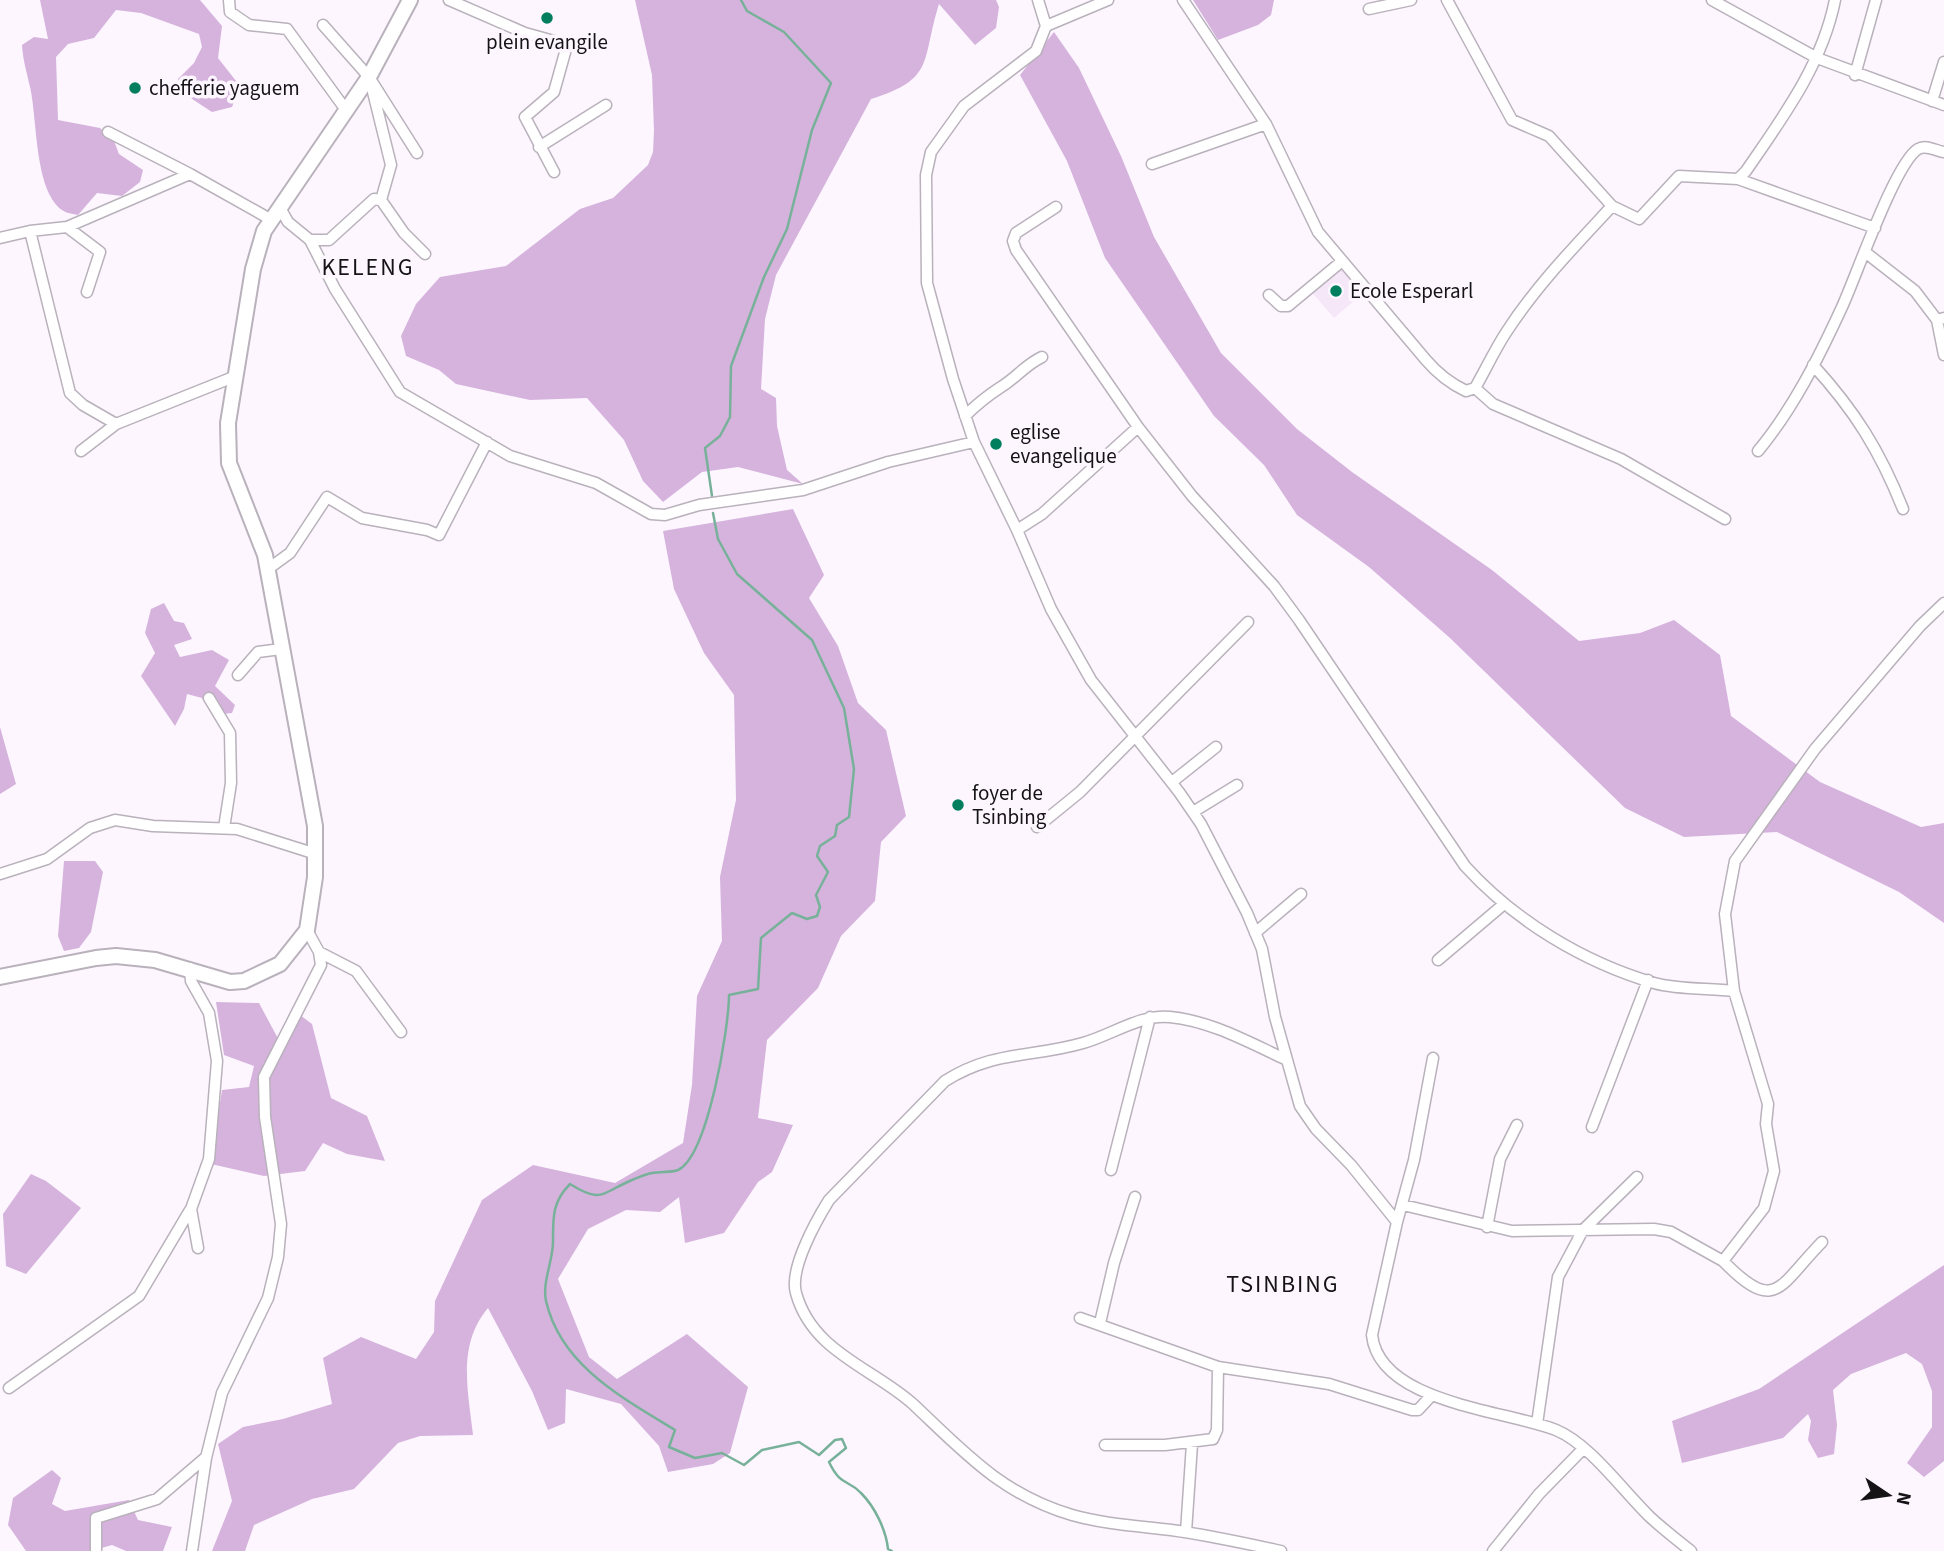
<svg xmlns="http://www.w3.org/2000/svg" width="1944" height="1551" font-family="'Source Sans 3',sans-serif">
	<rect width="100%" height="100%" fill="#fdf6ff"/>
	<path fill="#f5e7f8" d="M1338,264L1363,293L1334,318L1309,289Z"/>
	<path fill="#d5b3dd" d="M40,0H200L222,26L218,58L240,86L232,107L212,112L186,95L178,79L194,63L202,47L199,34L141,13L116,10L94,38L68,44L56,57L58,120L100,128L114,141L119,154L143,170L140,182L122,196L97,193L78,215C73,214 66,213 62,210C33,189 38,114 29,83C26,69 23,60 22,45L34,37L48,39Z
		M635,0H996L999,7L996,28L975,45L939,4C921,61 936,79 871,99L776,275L765,319L761,389L776,398L777,426L787,470L803,484L738,467L702,472L663,502L643,481L624,440L587,398L530,400L456,384L439,370L406,356L401,336L416,304L440,277L506,266L580,209L613,198L648,165L653,152L654,131L652,75Z
		M1193,0H1274L1271,15L1258,25L1218,40Z
		M1054,32L1079,68L1121,156L1154,237L1221,353L1297,429L1352,472L1492,570L1579,641L1640,633L1674,620L1720,655L1731,716L1820,782L1921,827L1944,823V923L1899,892L1777,832L1684,837L1625,808L1450,638L1369,567L1297,515L1264,465L1214,416L1105,258L1067,161L1020,75Z
		M793,509L824,575L809,598L838,646L858,703L886,730L906,816L881,842L875,901L841,936L818,988L767,1040L758,1118L793,1125L772,1172L758,1182L724,1233L685,1243L679,1197L660,1212L626,1210L588,1229L558,1279L589,1357L617,1379L687,1334L748,1387L730,1453L713,1464L668,1472L659,1446L621,1404L566,1389L565,1423L548,1430L532,1391L488,1308C457,1345 468,1390 473,1435L420,1436L398,1443L354,1489L312,1499L254,1525L245,1551H212L232,1501L218,1444L243,1427L283,1419L332,1404L323,1358L361,1337L416,1359L434,1332L435,1301L482,1200L533,1165L615,1183L683,1143L692,1085L697,996L722,941L720,877L736,800L734,695L704,653L674,589L663,531Z
		M164,603L174,621L184,623L192,639L174,645L180,657L212,650L229,660L215,686L235,705L232,713L213,715L202,698L187,694L184,709L175,726L141,676L155,653L145,633L151,609Z
		M0,727L16,784L0,794Z
		M64,861H95L103,872L91,932L79,948L64,951L58,936Z
		M216,1002L259,1003L282,1046L300,1015L312,1024L331,1098L367,1116L385,1161L347,1154L323,1143L305,1171L264,1176L211,1164L222,1090L249,1087L254,1066L224,1055Z
		M31,1174L46,1181L81,1208L26,1274L6,1266L3,1214Z
		M1944,1265V1461L1924,1477L1907,1463L1932,1427V1391L1922,1364L1906,1353L1851,1374L1833,1390L1837,1425L1834,1454L1818,1458L1808,1440L1811,1421L1808,1414L1783,1438L1682,1463L1672,1421L1759,1389Z
		M52,1470L61,1478L52,1504L65,1511L129,1500L138,1520L172,1527L163,1551H126L112,1545L91,1551H26L8,1525L13,1498Z"/>
	<g fill="none" stroke-linecap="round" stroke-linejoin="round">
		<path stroke="#78b199" stroke-width="2.5" d="M712,496L705,448L720,436L730,417L731,366L764,277L787,229L812,130L831,83L784,32L747,11L741,0
			M713,513L718,539L737,574L812,640L844,708L854,769L849,817L837,825L835,836L820,846L817,856L828,872L816,895L820,907L817,916L807,919L792,913L761,938L758,989L729,995C729,1027 708,1156 678,1170C671,1173 660,1171 652,1173C645,1174 638,1178 632,1180C601,1193 602,1204 570,1184C552,1202 553,1218 553,1242C553,1261 542,1282 546,1301C561,1366 623,1398 675,1430L669,1447L695,1458L722,1453L744,1465L762,1450L799,1442L819,1455L835,1440L842,1439L846,1448L829,1462C841,1487 848,1479 861,1493C875,1507 886,1530 888,1549L892,1551"/>
		<g stroke="#b9b1bb" stroke-width="13">
			<path id="street" d="M229,0L230,12L249,25L287,29L346,110
				M449,0L525,33L561,43L566,49L554,92L525,117L554,172
				M1038,0L1046,26L1036,51L964,106L931,152L926,175L927,283L953,379L974,442L1017,530L1051,609L1091,680L1179,792L1201,824L1247,913L1262,949L1275,1017L1300,1106L1316,1129L1351,1165L1397,1222L1372,1335C1379,1403 1505,1410 1556,1430C1590,1444 1623,1491 1650,1517C1663,1529 1677,1540 1691,1551
				M1183,0L1266,124L1318,232L1426,360C1438,374 1449,383 1466,391L1475,388C1486,369 1495,349 1507,331C1537,285 1575,246 1612,206
				M1447,0L1512,120L1549,136L1612,206L1639,219L1679,176L1738,179L1746,171C1783,117 1822,65 1835,0
				M1712,0L1817,58L1944,105
				M1369,9L1411,0
				M323,25L369,77L417,153
				M1046,26L1108,0
				M1855,75L1876,0
				M372,88L391,165L381,200
				M1932,101L1944,62
				M108,132L190,174
				M539,147L606,105
				M1152,164L1266,124
				M1738,179L1875,228
				M279,206L288,222L310,240L335,289L400,392L510,456L596,483L651,514L665,515L699,505L803,490L888,462L974,442
				M1056,207L1016,233L1013,241L1016,250L1138,427
				M67,227L100,252L87,292
				M30,231L67,227L190,174L270,219
				M0,238L30,231L70,393L83,405L116,424
				M310,240H329L374,199L381,200L404,233L425,254
				M1865,252L1915,291L1937,320L1944,318
				M1269,295L1281,306H1288L1341,262
				M1937,320L1944,355
				M1813,365C1855,411 1880,451 1903,509
				M1475,388L1493,404L1621,459L1725,519
				M965,416C977,404 987,396 1001,387C1016,378 1025,365 1042,357
				M81,451L116,424L236,376
				M1758,451C1793,409 1819,357 1842,307C1856,277 1895,163 1918,149C1926,144 1936,151 1944,152
				M1017,530L1042,514L1138,427L1192,496L1274,586L1299,620L1465,866C1515,921 1583,962 1654,983C1679,990 1709,988 1734,991L1768,1104L1766,1124L1774,1171L1764,1208L1723,1261L1671,1232L1654,1229L1512,1231L1403,1205
				M268,569L290,553L327,497L362,518L427,530L439,535L487,442
				M238,675L258,652L281,649
				M209,698L230,733L231,783L224,828
				M1172,782L1216,747
				M1193,812L1237,785
				M1037,827L1080,792L1248,622
				M0,874L47,859L90,828L115,820L153,826L237,829L316,854
				M1255,933L1301,894
				M319,952L356,971L401,1032
				M1438,960L1504,904
				M190,968L191,981L209,1013L217,1061L209,1159L191,1209L198,1248
				M1734,991L1725,914L1735,861L1815,749L1920,626L1944,603
				M1592,1127L1648,980
				M1111,1170L1150,1017
				M1397,1222L1414,1160L1433,1058
				M1487,1227L1500,1159L1517,1125
				M1723,1261C1776,1315 1778,1287 1822,1242
				M1080,1318L1218,1367L1329,1384L1412,1410H1418L1431,1396
				M1100,1323L1114,1263L1135,1197
				M9,1388L139,1296L190,1210
				M1537,1424L1558,1277L1583,1230L1637,1177
				M1105,1445H1165L1213,1439L1217,1430L1218,1367
				M1186,1532L1192,1444
				M96,1551V1518L157,1499L205,1458
				M192,1551L206,1458L222,1393L268,1298L278,1257L281,1224L265,1117L264,1077L321,965L319,952L307,930
				M1281,1551C1244,1543 1208,1535 1171,1530C1138,1526 1104,1524 1072,1515C1001,1494 964,1452 913,1404C873,1368 812,1352 796,1293C789,1269 816,1221 829,1200L945,1081C994,1050 1031,1058 1083,1043C1112,1035 1140,1014 1170,1017C1211,1021 1248,1042 1285,1059
				M1493,1551L1539,1494L1583,1449"/>
		</g>
		<g stroke="#b9b1bb" stroke-width="18">
			<path id="secondary" d="M0,977L96,958L116,956L155,960L230,982L244,981L280,964L307,930L315,877V826L265,555L229,463L228,423L253,269L264,231L369,77L410,0"/>
		</g>
		<use href="#street" stroke="#fff" stroke-width="10"/>
		<use href="#secondary" stroke="#fff" stroke-width="14"/>
	</g>
	<g fill="#017e5d" stroke="#fdf6ff" stroke-width="2.5">
		<circle cx="547" cy="18" r="7"/>
		<circle cx="135" cy="88" r="7"/>
		<circle cx="1336" cy="291" r="7"/>
		<circle cx="996" cy="444" r="7"/>
		<circle cx="958" cy="805" r="7"/>
	</g>
	<g text-anchor="middle" stroke-width="7" stroke-linejoin="round" paint-order="stroke">
		<g font-size="21" fill="#161316" stroke="#fdf6ff" text-anchor="start">
			<text x="547" y="49" text-anchor="middle">plein evangile</text>
			<text x="149" y="95">chefferie yaguem</text>
			<text x="1350" y="298">Ecole Esperarl</text>
			<text x="1010" y="439">eglise<tspan x="1010" dy="24">evangelique</tspan></text>
			<text x="972" y="800">foyer de<tspan x="972" dy="24">Tsinbing</tspan></text>
		</g>
		<g font-size="24" letter-spacing="2" fill="#161316" stroke="#fdf6ff">
			<text x="368" y="275">KELENG</text>
			<text x="1283" y="1292">TSINBING</text>
		</g>
	</g>
	<g transform="translate(1888 1495) rotate(103)" stroke="#fdf6ff" stroke-width="5" paint-order="stroke">
	<path d="M0-5L12 26L0 18L-12 26Z" fill="#161316"/>
	<text y="-10" font-size="19" font-weight="bold" text-anchor="middle" fill="#161316">N</text>
	</g>
</svg>
